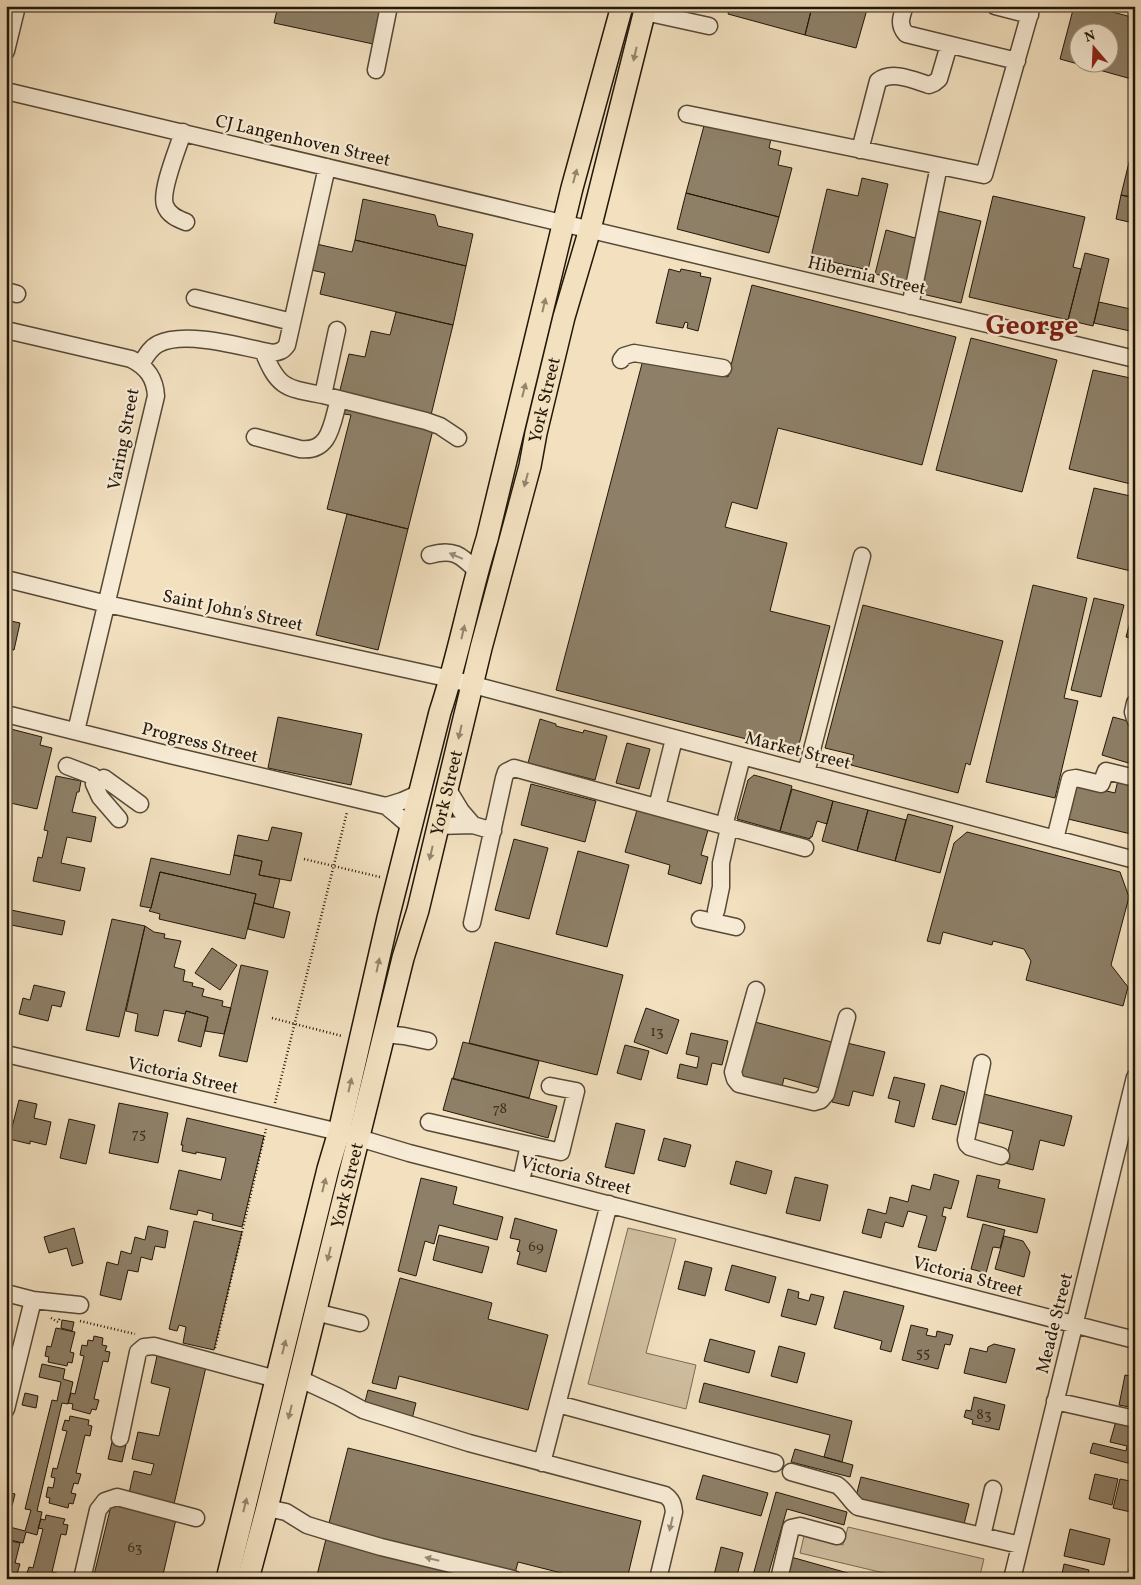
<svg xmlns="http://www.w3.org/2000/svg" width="1141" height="1585" font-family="Vollkorn,serif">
	<rect width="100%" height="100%" fill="#f2e0bf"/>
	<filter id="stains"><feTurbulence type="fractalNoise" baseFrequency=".004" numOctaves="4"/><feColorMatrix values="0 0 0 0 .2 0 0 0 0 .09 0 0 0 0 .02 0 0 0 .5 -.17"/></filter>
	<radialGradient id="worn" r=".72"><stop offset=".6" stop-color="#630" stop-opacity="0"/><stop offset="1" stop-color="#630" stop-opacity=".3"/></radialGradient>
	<path fill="#cfbea0" stroke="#786a54" d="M628,1228L676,1239L646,1353L696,1365L686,1409L588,1384Z
		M848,1527L984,1559L979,1579H909L800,1553L804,1536L843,1545Z"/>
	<path fill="#8e8068" stroke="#221709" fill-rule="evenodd" d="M278,6L308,7L387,6L378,45L274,23Z
		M730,6H799V8L811,11L805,35L728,14Z
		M799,6H868L856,48L805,35L811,11L799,8Z
		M1074,6H1090L1135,18V80L1060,59ZM1078,32H1108V62H1078Z
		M705,122L771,139L769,148L781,151L778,165L792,168L779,217L686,193Z
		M1135,138V198L1121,195Z
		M862,178L888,184L868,270L811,257L827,189L858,196Z
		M686,193L779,217L769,253L677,229Z
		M1121,195L1135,198V216L1131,215L1129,222L1116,219Z
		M993,196L1085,217L1073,267L1081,269L1068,320L969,297Z
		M363,199L435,215L438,226L473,234L466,266L355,240Z
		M938,211L981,221L961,303L918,293Z
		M886,230L919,239L908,282L875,274Z
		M355,240L466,266L453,325L320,294L325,273L297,267L303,241L352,252Z
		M1085,253L1109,259L1093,326L1068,320Z
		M669,269L680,272L681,269L701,273L700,276L711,278L698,331L687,328L688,323L685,322L683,328L656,323Z
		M752,285L956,337L922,465L778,428L757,509L732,502L725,527L787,543L770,611L830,626L797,752L556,690L644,356L728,377Z
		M1099,302L1135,310L1130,331L1094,323Z
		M396,312L453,325L431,415L339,394L349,354L365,357L371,331L390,335Z
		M1135,312V332L1130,331Z
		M971,338L1057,360L1022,492L936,470Z
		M1093,370L1135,379V485L1069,469Z
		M346,404L434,426L408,529L327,509L351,415L344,414Z
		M1094,488L1135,497V572L1077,558Z
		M347,514L408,529L378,650L316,635Z
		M1033,585L1087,598L1064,698L1078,701L1055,798L986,782Z
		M1094,598L1124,605L1101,697L1071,690Z
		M863,605L1003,641L970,765L966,763L958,793L851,765L854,755L825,748Z
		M1134,608H1135V639L1126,637Z
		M6,620L20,623L14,650L6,648Z
		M278,717L362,734L351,785L268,768Z
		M1113,717L1135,723V765L1102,755Z
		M540,719L556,724V726L583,733L584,730L607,736L595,780L528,763Z
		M7,728L42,737L40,745L52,748L37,809L6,802Z
		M627,743L650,749L639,789L616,783Z
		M754,775L792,786L780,831L737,819L748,780Z
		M56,776L81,781L79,792H77L72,812L96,817L91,842L67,837L61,863L85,868L80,891L33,881L38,857L42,858L48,831L44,830Z
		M1118,780L1135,784V835L1064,818L1073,783L1115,793Z
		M531,784L596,801L585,842L521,825Z
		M792,789L833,801L827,824L817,821L812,837H810V839L780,831Z
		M833,801L868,810L857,851L822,841Z
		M637,810L708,830L701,855L708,857L701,884L668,874L670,865L625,852Z
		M868,810L906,820L895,861L857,851Z
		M908,814L953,826L940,873L895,861Z
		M272,827L302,833L291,881L259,875L262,861L234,855L238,835L268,841Z
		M967,832L1120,872L1129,897L1111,965L1128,987L1123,1006L1026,980L1031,961L1024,949L993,941L992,945L943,932L940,944L927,941L954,843Z
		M514,839L548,848L529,919L495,910Z
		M578,851L629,865L607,947L556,934Z
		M234,855L262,861L259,875L280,879L273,908L254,903L256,894L160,872L151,908L140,906L151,858L230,875Z
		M160,872L256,894L245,939L159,919L160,914L149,911L151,908Z
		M254,903L290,912L284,938L248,929Z
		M6,909L65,921L62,935L6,924Z
		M112,919L145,926L119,1037L86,1030Z
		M145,926L154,932L165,934L164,938L181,941L174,967L185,970L183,981L193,983L192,986L204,989L202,996L223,1001L222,1006L231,1008L224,1034L205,1031L208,1017L186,1011L185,1014L164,1010L158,1036L135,1031L138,1014L126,1011Z
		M495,942L623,975L597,1075L469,1043Z
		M212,948L237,965L220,990L195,973Z
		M241,965L268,971L247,1062L219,1056Z
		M34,985L65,992L61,1007L52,1005L48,1021L19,1014L23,998L30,1000Z
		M646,1008L679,1020L667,1054L634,1042Z
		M186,1011L208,1017L201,1047L178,1041Z
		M751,1021L832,1042L820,1088L784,1078L782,1087L737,1075Z
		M691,1033L728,1041L722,1065L712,1063L707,1085L677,1078L680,1064L697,1068L699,1057L686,1054Z
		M463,1042L539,1061L529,1098L453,1079Z
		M847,1043L885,1052L873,1096L853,1091L849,1106L832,1102Z
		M625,1045L649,1051L641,1080L617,1073Z
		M894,1077L925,1084L914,1127L895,1122L900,1101L888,1098Z
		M452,1078L557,1106L548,1138L443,1110Z
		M941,1085L965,1092L956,1125L932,1119Z
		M984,1094L1072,1116L1064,1146L1040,1140L1033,1170L1005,1163L1013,1131L977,1122Z
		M19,1100L37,1104L34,1118L51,1122L46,1145L30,1141V1144L9,1139Z
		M119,1103L168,1113L158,1163L109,1153Z
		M187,1118L264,1136L242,1227L212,1220L213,1214L198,1210L197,1215L170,1209L179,1170L221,1180L226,1158L196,1152V1154L182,1151L183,1145H181Z
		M69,1119L95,1125L86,1164L60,1158Z
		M616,1123L645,1130L634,1174L605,1167Z
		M664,1138L691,1145L685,1167L658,1160Z
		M736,1161L772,1171L766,1194L730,1184Z
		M934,1174L959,1181L951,1209L944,1207L942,1216L946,1217L936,1251L918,1247L927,1216L908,1211L903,1227L885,1222L881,1238L862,1233L868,1209L886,1214L890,1197L908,1202L912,1185L930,1190Z
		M977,1175L1000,1180L998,1188L1045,1199L1037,1233L967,1217Z
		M795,1177L828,1185L820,1221L786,1213Z
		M421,1178L457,1187L453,1204L503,1217L497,1240L439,1225L434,1244L425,1241L416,1276L398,1271Z
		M515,1218L557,1230L546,1272L517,1264L520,1252L517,1251L520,1240L510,1238Z
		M194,1221L242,1232L214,1350L183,1343L186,1327L179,1325L177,1331L169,1329Z
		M983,1224L1005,1230L1000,1248L993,1247L986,1273L971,1269Z
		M148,1226L168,1231L165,1248L155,1246L152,1260L141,1257L138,1272L128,1270L121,1300L100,1295L107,1262L118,1265L121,1251L131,1254L135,1237L145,1240Z
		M74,1228L83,1263L72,1266L67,1248L49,1253L44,1237Z
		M439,1235L489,1247L482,1273L433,1260Z
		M1004,1236L1023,1241L1030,1252L1024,1277L995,1269Z
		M685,1261L712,1268L705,1296L678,1289Z
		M732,1265L776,1277L769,1303L725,1290Z
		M400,1278L492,1303L488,1319L548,1335L528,1410L399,1376L396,1389L372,1383Z
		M788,1289L799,1292L798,1298L809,1301L811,1294L824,1297L816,1325L781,1316Z
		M844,1291L904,1306L891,1352L880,1349L882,1341L834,1328Z
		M62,1320L74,1322L72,1331L61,1328Z
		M911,1325L928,1329L926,1335L936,1337L937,1331L953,1335L950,1345L945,1344L938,1369L902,1360Z
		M56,1328L75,1332L70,1352L74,1353L72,1363L68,1362L67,1366L48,1362L49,1357L45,1356L47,1346L51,1347Z
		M94,1336L103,1338L102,1345L107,1346L105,1351L110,1352L108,1362L103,1361L94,1399L99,1400L96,1410L92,1409L90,1414L72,1409L73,1404L68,1403L71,1393L75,1394L84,1356L80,1355L82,1345L87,1346L88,1340L93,1341Z
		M710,1339L755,1351L749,1373L704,1361Z
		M994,1344L1015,1349L1006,1383L964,1373L970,1348L987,1352L988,1347Z
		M779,1346L805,1353L797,1383L771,1376Z
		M157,1356L206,1367L174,1504L129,1493L134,1471L151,1475L154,1464L132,1459L138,1432L159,1436L170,1388L151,1383Z
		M42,1364L65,1369L63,1379L73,1382L68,1404L62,1403L37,1511L42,1512L37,1535L26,1532L23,1543L6,1539V1526L25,1531L31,1510L25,1509L52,1400L57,1401L61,1382L39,1377Z
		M1125,1375L1135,1377V1408L1119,1405Z
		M704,1383L852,1421L842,1462L824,1457L830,1435L699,1402Z
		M368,1390L416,1403L412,1419L364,1406Z
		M25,1393L38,1396L36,1408L22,1405Z
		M974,1397L1005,1405L999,1430L972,1424L973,1420L964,1417L966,1410L971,1411Z
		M70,1416L89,1420L88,1425L92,1426L90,1436L85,1435L76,1473L81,1474L78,1484L74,1483L71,1493L76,1494L73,1504L69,1503L68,1508L49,1503L50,1498L46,1497L48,1487L53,1488L55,1478L51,1477L53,1468L57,1469L67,1431L62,1430L65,1420L69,1421Z
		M1116,1421L1135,1426V1465L1090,1453L1093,1443L1126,1451L1127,1446L1110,1442Z
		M112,1442L126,1445L122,1462L108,1459Z
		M348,1448L641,1521L627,1579H614L592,1573L591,1579H585L518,1562L515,1573L328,1527Z
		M795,1449L853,1465L850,1477L791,1462Z
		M1095,1474L1118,1479L1112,1505L1089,1499Z
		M703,1475L768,1493L761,1516L696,1499Z
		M861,1477L969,1504L963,1528L855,1500Z
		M1120,1479L1135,1482V1513L1113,1508Z
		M6,1492L15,1494L12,1506L6,1505Z
		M776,1492L847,1512L844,1525L787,1509L767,1579H752Z
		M112,1502L177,1515L162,1579H93Z
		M46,1515L65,1519L63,1524L68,1525L66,1535L61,1534L52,1572L57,1573L55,1579H31V1577L26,1576L29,1567L33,1568L43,1529L38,1528L41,1519L45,1520Z
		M1070,1529L1110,1539L1104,1565L1064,1556Z
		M326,1539L454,1571L452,1579H316Z
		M6,1540L20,1543L15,1563L20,1564L17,1574L13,1573L12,1578L6,1576Z
		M1135,1543V1579H1127Z
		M721,1547L743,1553L736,1579H713Z
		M791,1557L869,1579H785Z
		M1064,1564L1089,1570L1087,1579H1061Z"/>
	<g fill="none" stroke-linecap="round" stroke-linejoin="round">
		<g stroke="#564936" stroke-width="19">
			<path id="minor" d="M905,6C901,17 898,25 906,34L1017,61
				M995,6L1030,15
				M645,12L709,26
				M6,51L17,6
				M376,70L389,6
				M6,91L1135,359
				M687,114L984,175L1032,6
				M183,132C178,148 160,191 165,205C168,215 178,219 186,222
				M860,150L878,81C892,70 913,80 929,85L934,83L939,79L949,45
				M6,291L17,294
				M195,298L292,322
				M910,306L939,166
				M6,330L131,359C147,367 155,378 156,396L76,731
				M337,330L323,395L426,421L440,426L458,438
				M263,351C278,388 285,388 323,395
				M621,360L624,356L634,353L723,368
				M141,364C146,356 150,348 158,344C185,330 243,347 272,353C279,352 283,351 287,345L327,167
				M255,437L300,449C331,453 332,422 339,399
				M430,555C453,548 461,555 477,571
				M6,579L107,604L451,679L1135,860
				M1135,703L1133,712L1135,719
				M6,714L170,755L386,806L397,815L412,828
				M67,766L93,776
				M806,773L862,556
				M104,778L140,804
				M94,784L100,797L119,819
				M447,788L461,811L473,825
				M386,806L402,801L420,793
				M657,807L674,739
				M437,826L473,825L493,831
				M724,826L742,757
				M1055,839L1070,779L1076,778L1101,784L1106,771L1135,778
				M716,911L721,887V863L729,828
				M700,919L736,927
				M472,923L504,778L506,772L514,768L805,848
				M756,990L733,1072L735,1079L739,1084L814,1102L821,1100L826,1094L847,1017
				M384,1034L404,1036L428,1041
				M6,1054L339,1132L409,1153L1135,1340
				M982,1063L966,1140L967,1144L970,1147L1001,1156
				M429,1122L561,1152L576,1091L550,1086
				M521,1181L529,1145
				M6,1293L33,1300L80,1305
				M315,1312L360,1323
				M298,1378L339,1397L363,1410L469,1443L665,1495C672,1500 673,1504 674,1512L658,1579
				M1055,1401L1135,1419
				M558,1404L775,1463
				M6,1409L33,1300
				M120,1438L138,1352L144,1347L154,1346L276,1379
				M542,1463L609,1204
				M791,1472L837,1485C846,1491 850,1501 858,1507L1020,1545
				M267,1508L286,1512L307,1525L333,1533L381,1547L513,1579
				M982,1536L993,1489
				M82,1579L98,1510L105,1501L117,1497L196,1518
				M779,1579L791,1528L800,1526L837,1536
				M1012,1579L1135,1077"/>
		</g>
		<g stroke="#221709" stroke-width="24">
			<g id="major">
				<path d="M227,1579L328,1169L339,1132L388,918L440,712C459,655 469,596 487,539L572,188L622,6"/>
				<path id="s1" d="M248,1579L267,1508L403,958L418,910L481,648L530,466L536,433L564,317L590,229L646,6"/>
			</g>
		</g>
		<path stroke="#221709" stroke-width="2.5" stroke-dasharray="1 2.5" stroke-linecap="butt" d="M304,859L380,877
			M272,1018L342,1036
			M275,1103L347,812
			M51,1318L58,1322L60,1318
			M80,1321L135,1334
			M215,1348L266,1129"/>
		<use href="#minor" stroke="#f7ebd5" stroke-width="16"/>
		<use href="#major" stroke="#f2e0bf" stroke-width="21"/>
	</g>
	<defs><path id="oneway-solid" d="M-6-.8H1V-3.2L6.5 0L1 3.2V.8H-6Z" transform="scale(1.25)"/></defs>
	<g fill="#94866d">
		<use href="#oneway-solid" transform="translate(635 54) rotate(103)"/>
		<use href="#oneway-solid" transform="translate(575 176) rotate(-75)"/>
		<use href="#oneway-solid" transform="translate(544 305) rotate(-77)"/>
		<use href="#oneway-solid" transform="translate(524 390) rotate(-76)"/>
		<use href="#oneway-solid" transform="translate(526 480) rotate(105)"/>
		<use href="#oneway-solid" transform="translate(463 632) rotate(-77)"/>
		<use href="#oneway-solid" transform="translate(460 732) rotate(103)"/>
		<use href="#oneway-solid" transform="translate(431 853) rotate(103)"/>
		<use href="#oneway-solid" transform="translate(378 965) rotate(-78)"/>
		<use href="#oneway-solid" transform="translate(350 1085) rotate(-77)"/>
		<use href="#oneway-solid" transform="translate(324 1185) rotate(-76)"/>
		<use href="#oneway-solid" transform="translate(329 1254) rotate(104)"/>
		<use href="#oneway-solid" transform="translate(284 1347) rotate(-76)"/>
		<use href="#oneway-solid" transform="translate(290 1412) rotate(104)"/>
		<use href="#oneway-solid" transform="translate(245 1505) rotate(-76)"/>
	</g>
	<g fill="#978c79">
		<use href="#oneway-solid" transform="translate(456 556) rotate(-157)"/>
		<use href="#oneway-solid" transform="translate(671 1524) rotate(103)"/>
		<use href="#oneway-solid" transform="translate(432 1559) rotate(-166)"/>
	</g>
	<g text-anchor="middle" stroke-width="4.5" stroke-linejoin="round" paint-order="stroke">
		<g font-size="15" fill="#3d3121">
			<text x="657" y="1036">13</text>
			<text x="500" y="1113">78</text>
			<text x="139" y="1138">75</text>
			<text x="536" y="1251">69</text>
			<text x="923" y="1357">55</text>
			<text x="984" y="1419">83</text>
			<text x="135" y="1552">63</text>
		</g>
		<g font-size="18" fill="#221709" stroke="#f7ebd5">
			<text transform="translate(303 140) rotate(13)" y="6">CJ Langenhoven Street</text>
			<text transform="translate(867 275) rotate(13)" y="6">Hibernia Street</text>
			<text dy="6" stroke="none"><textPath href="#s1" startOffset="1216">York Street</textPath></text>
			<text transform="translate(123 439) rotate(-79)" y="6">Varing Street</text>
			<text transform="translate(233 610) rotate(12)" y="6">Saint John's Street</text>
			<text transform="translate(200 742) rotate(14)" y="6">Progress Street</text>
			<text transform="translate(798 750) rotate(14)" y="6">Market Street</text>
			<text dy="6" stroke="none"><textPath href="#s1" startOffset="811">York Street</textPath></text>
			<text transform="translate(183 1075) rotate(13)" y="6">Victoria Street</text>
			<text transform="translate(576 1175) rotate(14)" y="6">Victoria Street</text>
			<text dy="6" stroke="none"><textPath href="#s1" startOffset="406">York Street</textPath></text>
			<text transform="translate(968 1276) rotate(15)" y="6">Victoria Street</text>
			<text transform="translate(1054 1323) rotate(-76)" y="6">Meade Street</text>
		</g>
		<g font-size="28" font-weight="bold" fill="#7a1f14" stroke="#f7ebd5">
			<text x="1032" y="334">George</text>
		</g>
	</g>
	<rect width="1141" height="1585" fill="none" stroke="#f2e0bf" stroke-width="25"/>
	<rect x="8" y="8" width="1126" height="1570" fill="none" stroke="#221709" stroke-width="2.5"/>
	<rect x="12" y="12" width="1116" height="1560" fill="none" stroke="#221709"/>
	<g transform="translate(1094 48) rotate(341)"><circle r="24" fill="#f7ebd5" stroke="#a29683"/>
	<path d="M0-4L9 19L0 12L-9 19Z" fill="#8f2418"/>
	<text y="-8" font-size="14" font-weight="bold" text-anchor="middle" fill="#221709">N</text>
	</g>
	<rect width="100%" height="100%" filter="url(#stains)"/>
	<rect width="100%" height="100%" fill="url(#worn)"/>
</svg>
